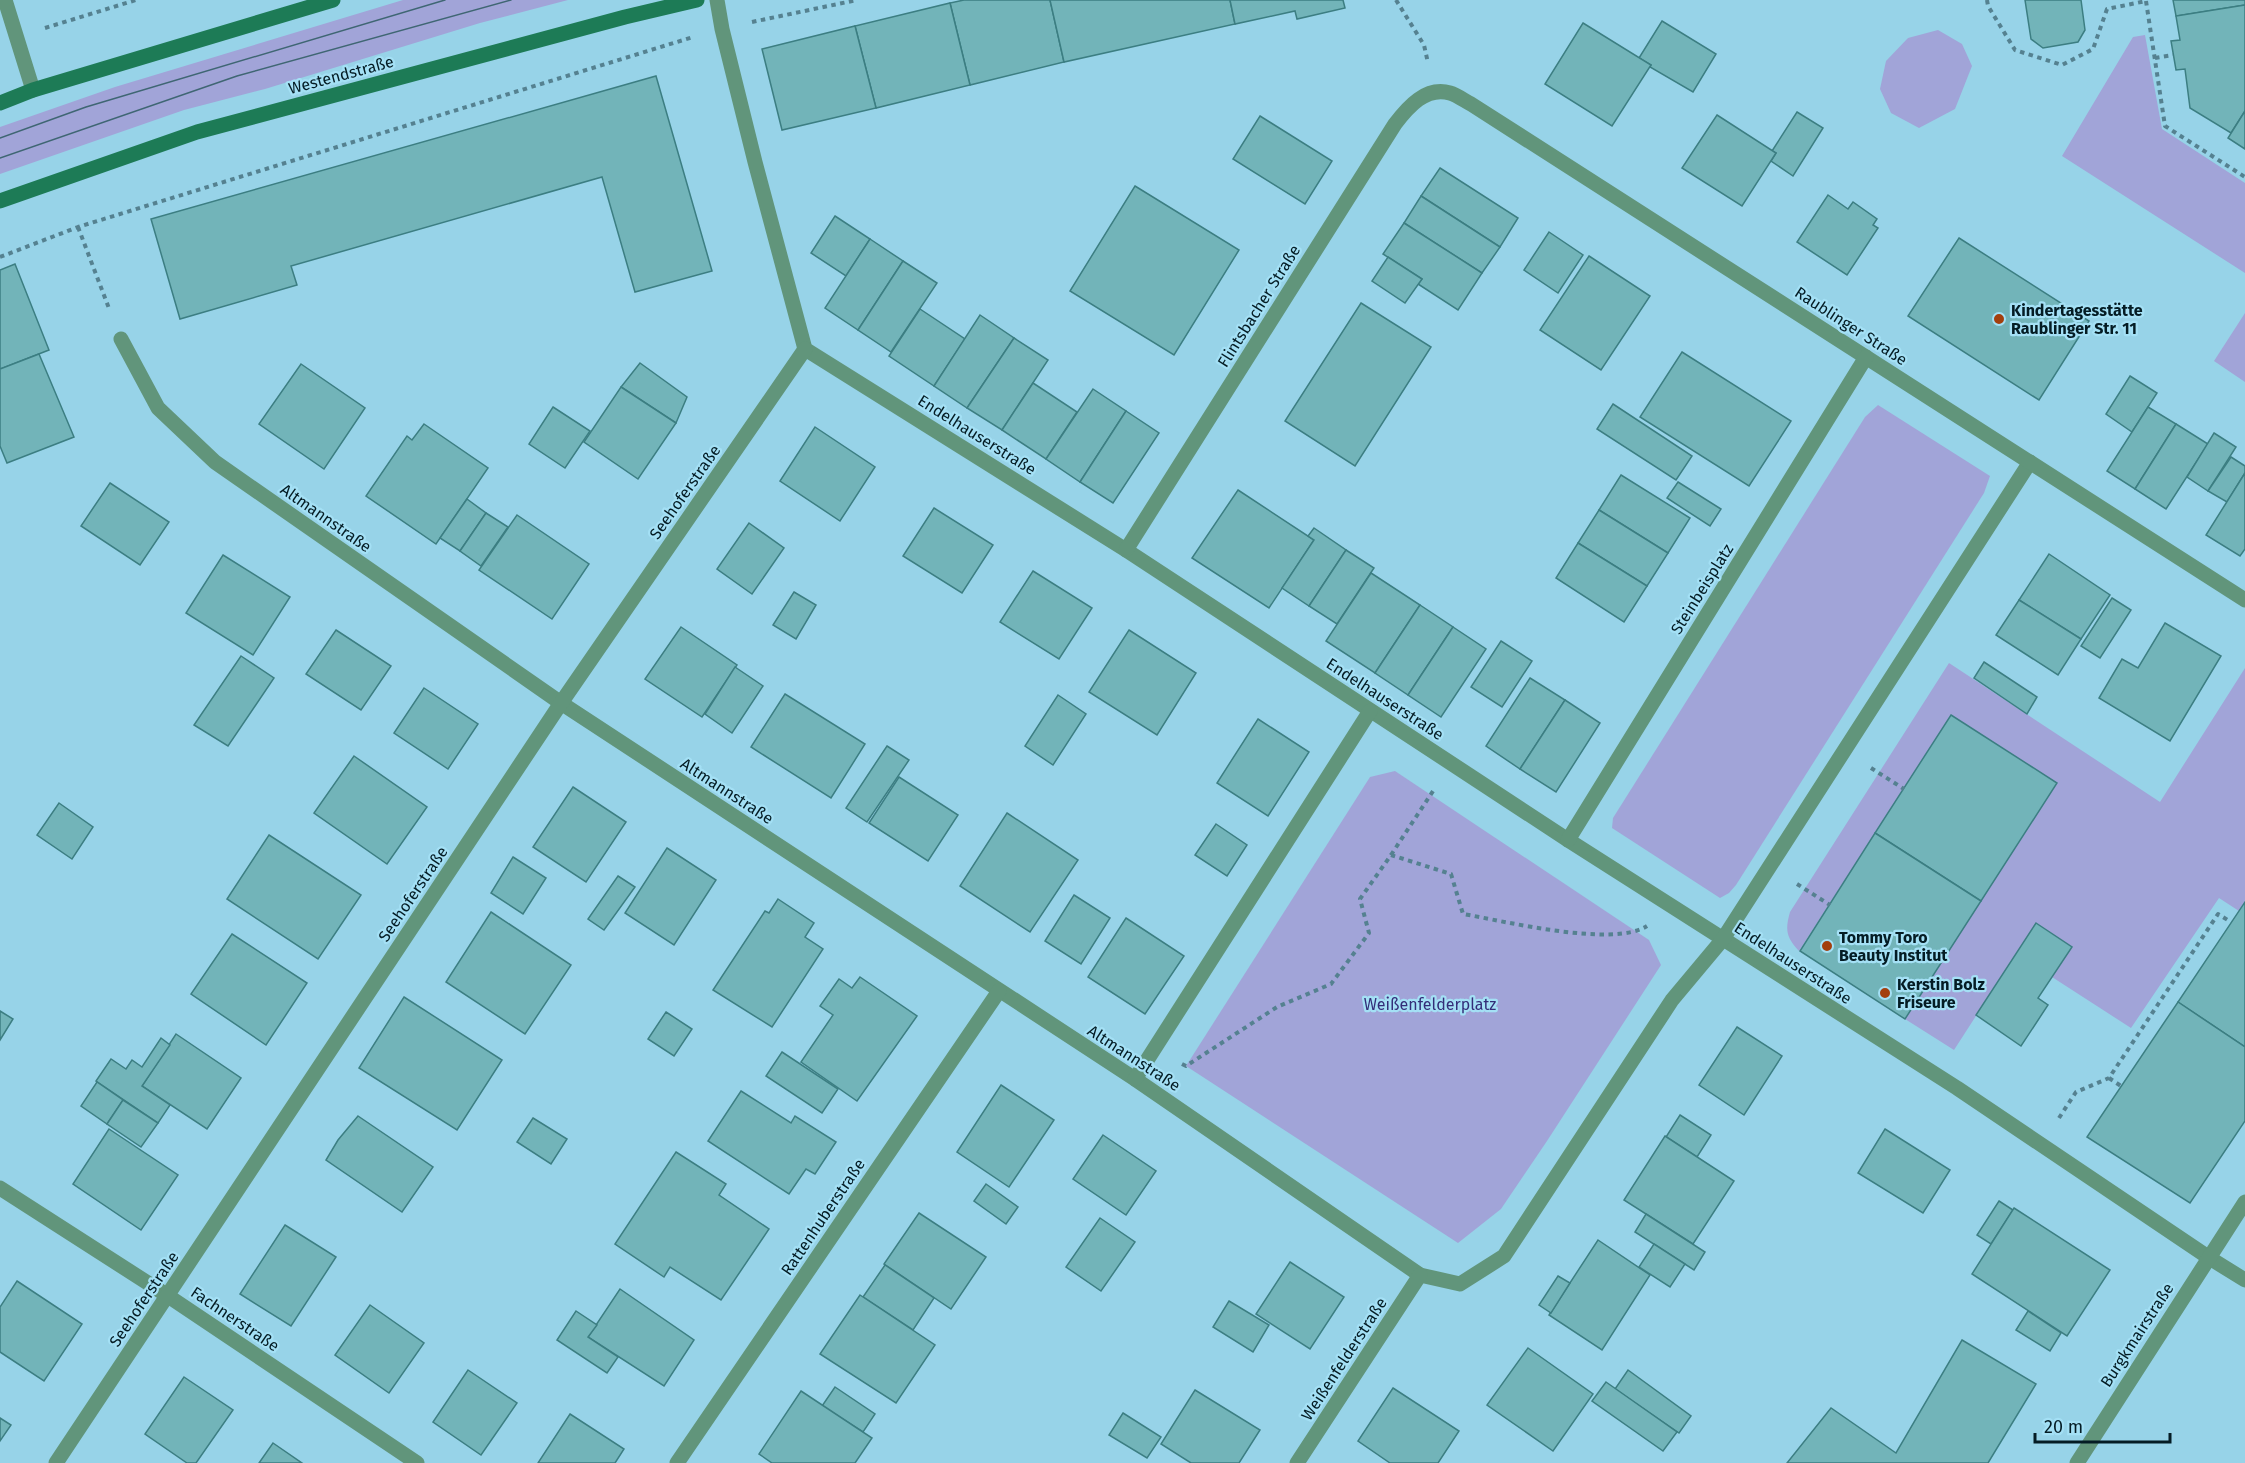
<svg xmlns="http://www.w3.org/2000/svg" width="2245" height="1463" font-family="'Fira Sans',sans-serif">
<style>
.green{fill:#a1a4d8}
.building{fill:#72b4b9;stroke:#3c7e82;stroke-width:1.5}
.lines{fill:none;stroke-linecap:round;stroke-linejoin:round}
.path{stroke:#558190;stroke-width:4;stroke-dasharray:4.5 4.5;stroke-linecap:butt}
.street{stroke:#61957b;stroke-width:15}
.secondary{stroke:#1d7b56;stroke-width:15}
.tram{stroke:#3f6673;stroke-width:1.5}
.poi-dot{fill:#a33f0d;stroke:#a4e0f5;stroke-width:2}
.labels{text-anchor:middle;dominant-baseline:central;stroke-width:4.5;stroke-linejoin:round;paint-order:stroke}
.street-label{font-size:16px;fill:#041c24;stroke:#a4e0f5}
.poi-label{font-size:16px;font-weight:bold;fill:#041c24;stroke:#a4e0f5;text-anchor:start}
.park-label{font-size:16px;fill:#342d78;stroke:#a4e0f5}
</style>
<rect width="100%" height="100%" fill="#97d3e8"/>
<g class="green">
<polygon points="403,0 568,0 480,23 265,89 184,110 0,174 0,127 115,87"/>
<polygon points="1938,30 1962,44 1972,66 1955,109 1919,128 1891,113 1880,89 1886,61 1908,38"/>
<polygon points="2145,35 2162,129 2245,183 2245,273 2062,156 2133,37"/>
<polygon points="2245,313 2245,382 2214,361"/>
<polygon points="1878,405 1990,476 1984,493 1736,885 1729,893 1720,898 1612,828 1613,818 1865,417"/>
<path d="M1949,663L2160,802L2245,668V902L2239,911L2219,898L2131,1028L2052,977L2072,947L2036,923L1954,1050L1905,1019L2057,783L1951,716L1799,951C1786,937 1785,930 1790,912Z"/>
<polygon points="1395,771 1649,940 1661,965 1547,1141 1501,1209 1458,1243 1186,1066 1370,777"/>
</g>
<g class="building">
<polygon points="964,0 1050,0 1064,62 970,85 950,3"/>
<polygon points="1050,0 1230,0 1235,24 1064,62"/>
<polygon points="1230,0 1343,0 1345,8 1297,19 1295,11 1235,24"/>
<polygon points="2025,0 2081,0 2085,30 2078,42 2043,48 2031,39"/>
<polygon points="2173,0 2245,0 2245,5 2176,16"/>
<polygon points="950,3 970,85 876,108 855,26"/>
<polygon points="2245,5 2245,111 2231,133 2190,108 2185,69 2176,70 2171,41 2180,40 2176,16"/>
<polygon points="1662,21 1716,54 1693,92 1650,67 1651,65 1639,58"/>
<polygon points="1583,23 1651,65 1612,126 1545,84"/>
<polygon points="855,26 876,108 782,130 762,49"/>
<polygon points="656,76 712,271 635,292 602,177 291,266 297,285 180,319 151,219"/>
<polygon points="2245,111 2245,149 2228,138"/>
<polygon points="1797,112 1823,128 1793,176 1771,161 1776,153 1772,151"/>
<polygon points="1717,115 1776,153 1742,206 1682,168"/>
<polygon points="1260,116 1332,161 1305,204 1233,159"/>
<polygon points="1440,168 1518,218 1500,247 1421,196"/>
<polygon points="1135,186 1239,250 1174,355 1070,291"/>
<polygon points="1828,195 1848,209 1853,202 1877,219 1873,225 1878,228 1847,275 1797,242"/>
<polygon points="1421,196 1500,247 1482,273 1404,223"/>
<polygon points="835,216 870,239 846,276 811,253"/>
<polygon points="1404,223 1482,273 1458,310 1418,284 1422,279 1383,254"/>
<polygon points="1549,232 1583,255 1558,293 1524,270"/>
<polygon points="1959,238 2089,321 2039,400 1908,316"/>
<polygon points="870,239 903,261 858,330 825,308"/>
<polygon points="1589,256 1650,296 1601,370 1540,330"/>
<polygon points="1388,257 1422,279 1405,303 1372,281"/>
<polygon points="903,261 937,283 891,352 858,330"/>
<polygon points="15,264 49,350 0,369 0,270"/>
<polygon points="1361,303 1431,347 1355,466 1285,421"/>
<polygon points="920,309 965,339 934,386 889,356"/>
<polygon points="980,315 1014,338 967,408 934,386"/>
<polygon points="1014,338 1048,360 1002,430 967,408"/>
<polygon points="1682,352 1791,421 1749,486 1640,417"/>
<polygon points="39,354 74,437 7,463 0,446 0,369"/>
<polygon points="640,363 687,397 676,423 621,387"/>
<polygon points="301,364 365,408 324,469 259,424"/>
<polygon points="2130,376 2157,393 2132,432 2106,414"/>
<polygon points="1033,383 1077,412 1046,459 1002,430"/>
<polygon points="621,387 676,423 638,479 584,442"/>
<polygon points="1093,389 1126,411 1080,482 1046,459"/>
<polygon points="1613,404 1692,456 1676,480 1597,429"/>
<polygon points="553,407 590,431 565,468 529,444"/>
<polygon points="2148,407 2176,424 2135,489 2107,471"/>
<polygon points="1126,411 1159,433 1113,503 1080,482"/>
<polygon points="424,424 488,468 436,544 366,496 407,436 412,440"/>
<polygon points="2176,424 2208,444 2166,509 2135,489"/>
<polygon points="815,427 875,467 840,521 780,481"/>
<polygon points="2214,433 2236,447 2208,491 2187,477"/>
<polygon points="2231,457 2245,466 2245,473 2227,502 2208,491"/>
<polygon points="2245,473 2245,549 2240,556 2206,535"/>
<polygon points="1621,475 1690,518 1668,553 1599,510"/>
<polygon points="1678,482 1721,509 1710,526 1667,498"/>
<polygon points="110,483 169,522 140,565 81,526"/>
<polygon points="1238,490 1314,540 1269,608 1192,558"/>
<polygon points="467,499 486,513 460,551 440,538"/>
<polygon points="934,508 993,545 962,593 903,556"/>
<polygon points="1599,510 1668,553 1647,586 1578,543"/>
<polygon points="486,513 508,527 481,566 460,551"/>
<polygon points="517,515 589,564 552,619 479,570"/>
<polygon points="749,523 784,548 752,594 717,569"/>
<polygon points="1314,528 1346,550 1309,606 1282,588 1314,540 1308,536"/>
<polygon points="1578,543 1647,586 1624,622 1556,578"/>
<polygon points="1346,550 1374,568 1337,624 1309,606"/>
<polygon points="2049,554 2110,595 2081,639 2019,600"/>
<polygon points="223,555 290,597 253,655 186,613"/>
<polygon points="1033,571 1092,608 1059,659 1000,622"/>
<polygon points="1371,573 1420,605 1375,673 1326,641"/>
<polygon points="794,592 816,605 796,639 773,625"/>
<polygon points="2112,598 2131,610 2100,658 2081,646"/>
<polygon points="2019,600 2081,639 2058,675 1996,635"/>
<polygon points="1420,605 1453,627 1408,695 1375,673"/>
<polygon points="2165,623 2221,656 2170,741 2099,698 2122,659 2138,668"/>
<polygon points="681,627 737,665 702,717 645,679"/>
<polygon points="1453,627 1486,649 1441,717 1408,695"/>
<polygon points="336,630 391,666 361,710 306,674"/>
<polygon points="1129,630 1196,673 1157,735 1089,692"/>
<polygon points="1501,641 1532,661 1502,707 1471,687"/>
<polygon points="241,656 274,678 228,746 194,725"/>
<polygon points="1984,662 2037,697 2027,714 1974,678"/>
<polygon points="735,667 763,686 732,733 705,714"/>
<polygon points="1530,678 1565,700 1520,769 1486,746"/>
<polygon points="424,688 478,724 448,769 394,733"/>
<polygon points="785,694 865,744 831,798 751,747"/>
<polygon points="1058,695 1086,714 1053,765 1025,746"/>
<polygon points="1565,700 1600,723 1556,792 1520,769"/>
<polygon points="1951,715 2057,783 1981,901 1875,833"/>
<polygon points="1258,719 1309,752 1268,816 1217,783"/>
<polygon points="887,746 909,760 867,822 846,808"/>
<polygon points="354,756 427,807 387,864 314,813"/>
<polygon points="899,777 958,815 928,861 869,823"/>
<polygon points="573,787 626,822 586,882 533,847"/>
<polygon points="59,803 93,827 72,859 37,835"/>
<polygon points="1007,813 1078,860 1030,932 960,886"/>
<polygon points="1216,824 1247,845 1227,876 1195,855"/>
<polygon points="1875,833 1981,901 1905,1019 1800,951"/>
<polygon points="269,835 361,895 318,959 227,899"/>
<polygon points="667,848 716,880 674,945 625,913"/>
<polygon points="513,857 546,878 523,914 491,893"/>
<polygon points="618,876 635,887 604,930 588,919"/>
<polygon points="1074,895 1110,918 1081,964 1045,941"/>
<polygon points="778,899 814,923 805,937 823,949 772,1027 713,990 765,911 769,913"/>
<polygon points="2245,902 2245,1047 2178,1002"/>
<polygon points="491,912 571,965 525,1034 446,982"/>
<polygon points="1126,918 1184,956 1145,1014 1088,977"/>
<polygon points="2036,923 2072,947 2038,998 2048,1005 2021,1046 1976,1015"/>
<polygon points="232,934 307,983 266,1045 191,994"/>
<polygon points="860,977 917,1016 857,1101 801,1062 833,1015 820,1006 839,979 852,988"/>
<polygon points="404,997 502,1060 457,1130 359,1068"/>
<polygon points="2178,1002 2245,1047 2245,1121 2190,1203 2087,1137"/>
<polygon points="0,1011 13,1019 0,1040"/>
<polygon points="666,1012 692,1029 674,1056 648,1039"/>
<polygon points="1737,1027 1782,1056 1744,1115 1699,1085"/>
<polygon points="176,1034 241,1078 207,1129 142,1086"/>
<polygon points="161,1038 170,1045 142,1086 170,1105 158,1123 96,1081 111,1059 126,1069 132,1060 142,1067"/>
<polygon points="782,1052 838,1089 822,1113 766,1076"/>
<polygon points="97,1082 123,1100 107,1124 81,1106"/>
<polygon points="1001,1085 1054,1120 1009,1187 957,1152"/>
<polygon points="741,1091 791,1123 795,1116 836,1142 815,1174 806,1169 789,1194 708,1141"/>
<polygon points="123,1100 158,1123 141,1147 107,1124"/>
<polygon points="1680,1115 1711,1135 1697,1157 1666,1137"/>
<polygon points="358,1116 433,1167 402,1212 326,1160 338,1140"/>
<polygon points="533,1118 567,1139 551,1164 517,1142"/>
<polygon points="109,1129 178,1175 141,1230 73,1184"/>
<polygon points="1885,1129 1950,1170 1923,1213 1858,1173"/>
<polygon points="1103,1135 1156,1171 1126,1215 1073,1179"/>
<polygon points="1665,1136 1734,1181 1693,1244 1624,1200"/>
<polygon points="676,1152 726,1184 719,1195 769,1229 721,1300 670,1267 664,1277 615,1244"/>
<polygon points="986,1184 1018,1207 1006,1224 974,1201"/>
<polygon points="1999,1201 2013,1210 1991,1244 1977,1235"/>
<polygon points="2014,1208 2110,1270 2067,1336 1972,1274"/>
<polygon points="919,1213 986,1257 951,1309 884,1264"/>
<polygon points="1646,1214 1705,1252 1694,1270 1635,1232"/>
<polygon points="1100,1218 1135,1242 1101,1291 1066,1267"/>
<polygon points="285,1225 336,1257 291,1326 240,1294"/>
<polygon points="1598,1240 1650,1275 1602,1350 1549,1315"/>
<polygon points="1654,1244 1685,1264 1670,1287 1639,1267"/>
<polygon points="1290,1262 1344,1297 1310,1349 1256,1314"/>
<polygon points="885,1265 934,1298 913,1330 863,1297"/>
<polygon points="1558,1276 1570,1283 1551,1313 1539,1305"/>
<polygon points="17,1281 82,1324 44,1381 0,1352 0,1307"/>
<polygon points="620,1289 694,1340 664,1386 588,1337"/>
<polygon points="860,1295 935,1345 896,1403 820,1354"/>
<polygon points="1229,1301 1269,1325 1253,1352 1213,1327"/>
<polygon points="370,1305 424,1343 389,1393 335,1355"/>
<polygon points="576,1311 597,1325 588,1337 618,1357 607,1373 557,1340"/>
<polygon points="2028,1311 2061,1333 2050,1351 2016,1330"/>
<polygon points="1962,1340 2036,1384 1988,1463 1787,1463 1831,1408 1896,1453"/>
<polygon points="1528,1348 1593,1394 1553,1451 1487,1405"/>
<polygon points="468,1370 517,1403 481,1455 433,1422"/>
<polygon points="1628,1370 1691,1416 1679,1433 1615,1389"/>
<polygon points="184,1377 233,1410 196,1463 187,1463 145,1434"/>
<polygon points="1606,1382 1677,1432 1663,1451 1592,1401"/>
<polygon points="835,1387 875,1414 863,1432 822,1406"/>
<polygon points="1393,1388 1459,1431 1438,1463 1390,1463 1358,1441"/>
<polygon points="1195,1390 1260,1430 1239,1463 1191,1463 1161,1444"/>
<polygon points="801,1391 872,1438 855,1463 772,1463 759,1454"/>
<polygon points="1123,1413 1161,1437 1147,1458 1109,1435"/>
<polygon points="570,1414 624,1449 615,1463 538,1463"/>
<polygon points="0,1418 11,1425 0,1441"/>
<polygon points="273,1443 302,1463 259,1463"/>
</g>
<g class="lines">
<g class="path">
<polyline points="1396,0 1424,45 1428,63"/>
<polyline points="1987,0 1988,6 2015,50 2062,65 2093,49 2107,9 2146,1"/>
<polyline points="2146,1 2165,126 2245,177"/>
<polyline points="752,22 857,0"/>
<polyline points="45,28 136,0"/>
<polyline points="2155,58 2173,55"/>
<polyline points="78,227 110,311"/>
<polyline points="0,257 78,227 693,37"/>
<polyline points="1871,768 1904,789"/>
<polyline points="1391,855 1435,788"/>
<polyline points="1797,884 1830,905"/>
<path d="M1182,1064L1186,1066L1277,1007L1331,984L1369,933L1360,899L1391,855L1451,874L1463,914C1504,921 1613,948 1647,926"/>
<polyline points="2109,1078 2121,1086"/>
<polyline points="2059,1118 2076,1092 2109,1078 2218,914 2231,922"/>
</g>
<g class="street">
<polyline points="5,0 33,90"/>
<polyline points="717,0 722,29 755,162 805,349 1126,550 1568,840 1957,1088 2208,1257 2245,1280"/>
<polyline points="121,339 158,408 215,462 561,703 1135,1079 1420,1275 1460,1284 1504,1256 1672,1000 1723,939 2030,462"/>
<path d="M1126,550L1395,124C1408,107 1426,86 1450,93C1457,95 1465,101 1471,104L2245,600"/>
<polyline points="1568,840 1866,357"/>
<polyline points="1135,1079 1370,711"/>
<polyline points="0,1188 168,1296 417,1463"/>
<polyline points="56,1463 561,703 805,349"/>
<polyline points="677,1463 999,991"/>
<polyline points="1297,1463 1420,1275"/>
<polyline points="2077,1463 2245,1202"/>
</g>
<g class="secondary">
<polyline points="0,103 33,90 333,0"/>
<polyline points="0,201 197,132 625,17 697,0"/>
</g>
<g class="tram">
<polyline points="0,138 86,107 445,0"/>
<polyline points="0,158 237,76 511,0"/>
</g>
</g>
<g class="poi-dot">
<circle cx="1999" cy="319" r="6"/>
<circle cx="1827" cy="946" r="6"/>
<circle cx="1885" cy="993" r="6"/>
</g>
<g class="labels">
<g class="street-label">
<text transform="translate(341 75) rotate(-15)">Westendstraße</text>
<text transform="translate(1259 306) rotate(-58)">Flintsbacher Straße</text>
<text transform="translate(1851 326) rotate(33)">Raublinger Straße</text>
<text transform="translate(977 435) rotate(32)">Endelhauserstraße</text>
<text transform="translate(685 492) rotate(-55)">Seehoferstraße</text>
<text transform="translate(326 518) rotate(35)">Altmannstraße</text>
<text transform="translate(1702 589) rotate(-58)">Steinbeisplatz</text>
<text transform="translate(1385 699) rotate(33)">Endelhauserstraße</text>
<text transform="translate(727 791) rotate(33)">Altmannstraße</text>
<text transform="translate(413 894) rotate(-56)">Seehoferstraße</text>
<text transform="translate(1793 963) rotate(33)">Endelhauserstraße</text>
<text transform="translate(1134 1058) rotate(33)">Altmannstraße</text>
<text transform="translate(823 1217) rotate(-56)">Rattenhuberstraße</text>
<text transform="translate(144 1299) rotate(-56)">Seehoferstraße</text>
<text transform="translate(235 1319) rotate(34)">Fachnerstraße</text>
<text transform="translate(2137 1335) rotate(-57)">Burgkmairstraße</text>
<text transform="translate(1344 1359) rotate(-57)">Weißenfelderstraße</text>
</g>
<g class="poi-label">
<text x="2011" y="310">Kindertagesstätte<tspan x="2011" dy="18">Raublinger Str. 11</tspan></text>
<text x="1839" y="937">Tommy Toro<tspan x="1839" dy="18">Beauty Institut</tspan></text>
<text x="1897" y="984">Kerstin Bolz<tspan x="1897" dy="18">Friseure</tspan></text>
</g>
<g class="park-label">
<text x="1430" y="1004">Weißenfelderplatz</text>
</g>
</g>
<path d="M2035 1433v9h135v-9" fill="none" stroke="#041c24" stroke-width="3"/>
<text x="2044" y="1433" font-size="18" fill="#041c24" stroke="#a4e0f5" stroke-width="4.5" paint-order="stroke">20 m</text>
</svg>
